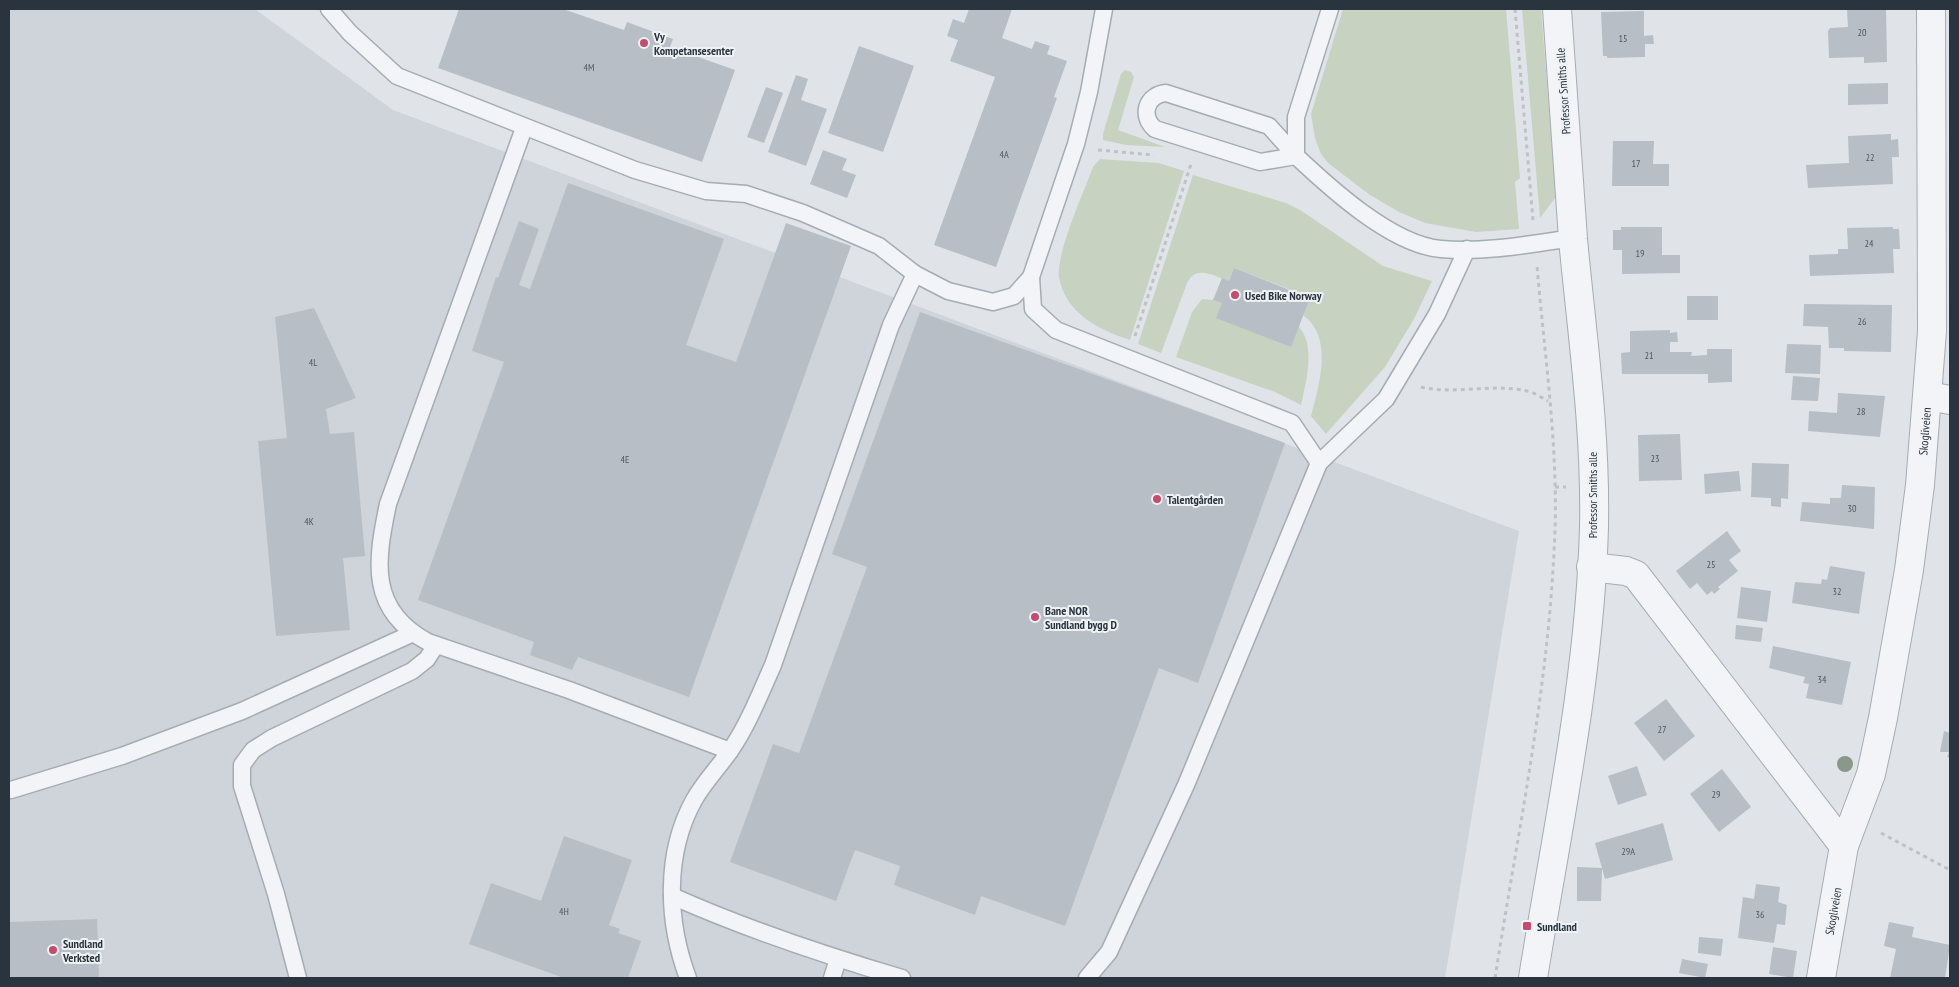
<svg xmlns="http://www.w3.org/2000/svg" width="1959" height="987" font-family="'PT Sans Narrow',sans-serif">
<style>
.built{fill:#ced4da}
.green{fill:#c8d2c1}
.building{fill:#b7bec5}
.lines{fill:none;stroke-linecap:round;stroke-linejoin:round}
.service-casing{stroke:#a5acb2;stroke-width:19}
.minor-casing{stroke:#a5acb2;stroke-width:30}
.path{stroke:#bec2c7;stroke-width:3;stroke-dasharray:4 4;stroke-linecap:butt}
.service{stroke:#f2f4f7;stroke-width:16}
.minor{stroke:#f2f4f7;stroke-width:28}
.tree{fill:#899887}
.poi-dot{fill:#c74b6e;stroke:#eff3f6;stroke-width:2}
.labels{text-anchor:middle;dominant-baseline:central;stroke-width:4;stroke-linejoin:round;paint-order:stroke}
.number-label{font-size:10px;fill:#4c5660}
.poi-label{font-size:12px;font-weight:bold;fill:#29343f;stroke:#eff3f6;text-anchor:start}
.street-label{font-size:12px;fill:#29343f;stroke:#eff3f6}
</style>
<rect width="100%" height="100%" fill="#e0e4e8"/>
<polygon class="built" points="9,9 255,9 393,110 1519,531 1445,978 9,978"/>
<g class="green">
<polygon points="1343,9 1506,9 1520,178 1515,182 1519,229 1476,232 1425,223 1399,212 1370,195 1328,163 1321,154 1315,138 1311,114"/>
<polygon points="1522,9 1541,9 1556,192 1555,198 1540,218"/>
<polygon points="1125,70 1131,72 1134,77 1118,130 1165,147 1126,145 1103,140 1103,134 1121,74"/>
<path d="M1100,159L1159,163L1184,171L1130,340C1099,330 1065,313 1059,277C1056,254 1084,191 1093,167Z"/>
<path d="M1193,175L1286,203L1300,210L1383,266L1432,281L1414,319L1385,367L1326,434L1311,416C1319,385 1334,338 1303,315L1310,297L1234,268L1229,281C1214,276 1196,264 1187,283L1161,353L1138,344Z"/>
<path d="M1202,299L1213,300L1299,327C1316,346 1306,382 1301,405L1275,392L1176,357L1192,312Z"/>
</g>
<g class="building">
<polygon points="459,9 563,9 624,30 627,22 673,39 670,47 735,70 702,162 438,68"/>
<polygon points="969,9 1012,9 1002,38 1032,49 1035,41 1050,46 1047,54 1067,61 1054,97 1057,98 996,267 934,245 995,77 950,61 958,40 947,36 953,19 964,23"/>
<polygon points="1886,9 1887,62 1864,63 1864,57 1829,58 1828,31 1830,28 1848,27 1847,10"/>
<polygon points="1644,11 1644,36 1653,35 1654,44 1645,44 1645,57 1607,58 1607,56 1603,56 1601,12"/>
<polygon points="859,46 914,66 883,152 828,133"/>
<polygon points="796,75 808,79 801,100 827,109 806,166 768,152"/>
<polygon points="1888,83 1888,104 1848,105 1848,84"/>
<polygon points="766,87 783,93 764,143 747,137"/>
<polygon points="1891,134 1891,140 1898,139 1899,157 1892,157 1893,184 1808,188 1806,165 1849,163 1848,136"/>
<polygon points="1613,141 1654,141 1653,164 1669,164 1669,186 1612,186"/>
<polygon points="823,150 847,159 842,170 856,175 847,198 810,184"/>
<polygon points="568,183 724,239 686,345 736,362 786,223 851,246 689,697 578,657 572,670 530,655 534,642 418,600 504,362 472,351 496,277 498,278 519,221 539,229 519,285 530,289"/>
<polygon points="1621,227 1662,227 1662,255 1680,255 1680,273 1622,274 1622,250 1613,250 1613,230 1621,230"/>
<polygon points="1893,227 1893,229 1899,229 1900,249 1893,249 1894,273 1810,276 1809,255 1838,254 1838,249 1848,249 1847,228"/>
<polygon points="1234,268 1310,298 1291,347 1216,318 1222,303 1213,300 1222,278 1229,281"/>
<rect x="1687" y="296" width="31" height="24"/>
<polygon points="1804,304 1892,305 1891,352 1844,351 1844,348 1829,348 1828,327 1803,326"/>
<polygon points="314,308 356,398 326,409 330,434 354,432 365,556 343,558 350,630 276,636 258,441 287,438 275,317"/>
<polygon points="920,312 1285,443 1198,683 1159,668 1065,926 981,896 975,915 894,885 900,866 855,850 836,901 730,862 773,744 799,753 867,567 832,554"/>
<polygon points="1670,330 1670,333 1677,332 1678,342 1670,342 1670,352 1692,352 1691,356 1707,355 1707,349 1732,349 1732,382 1708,383 1708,374 1622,374 1621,353 1630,352 1630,331"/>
<polygon points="1787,344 1821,345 1820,374 1785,373"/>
<polygon points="1793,376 1820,378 1818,401 1791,400"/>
<polygon points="1838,393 1885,396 1880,437 1808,431 1809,411 1837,413"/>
<polygon points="1680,434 1682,480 1639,481 1638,435"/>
<polygon points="1752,463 1789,464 1788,499 1781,498 1781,507 1771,506 1771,498 1751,497"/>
<polygon points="1739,471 1741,491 1705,494 1704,474"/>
<polygon points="1842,485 1875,487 1874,529 1800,521 1802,502 1830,504 1830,498 1841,498"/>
<polygon points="1727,531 1741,551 1729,560 1738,571 1718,587 1720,589 1714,594 1712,591 1707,595 1697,583 1690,589 1676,571"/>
<polygon points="1830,566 1865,572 1859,614 1792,603 1795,582 1821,584 1822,579 1827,580"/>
<polygon points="1741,587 1771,591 1767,622 1737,618"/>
<polygon points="1736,625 1763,628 1761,642 1735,639"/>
<polygon points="1773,646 1851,662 1842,705 1806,698 1809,684 1803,683 1805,677 1769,668"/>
<polygon points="1666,699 1695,736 1664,761 1634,723"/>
<polygon points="1944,731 1950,733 1950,758 1947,757 1949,752 1940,752"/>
<polygon points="1637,766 1647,795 1618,805 1608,776"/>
<polygon points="1722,769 1751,807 1719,832 1690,794"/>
<polygon points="1663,823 1673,860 1605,879 1595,843"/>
<polygon points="564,836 632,860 609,925 620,929 618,933 641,941 628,978 564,978 469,944 491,883 541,901"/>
<polygon points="1577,867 1602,868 1601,901 1577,901"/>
<polygon points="1756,884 1780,887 1778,902 1787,905 1785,925 1777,924 1774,943 1738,938 1743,897 1754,899"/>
<polygon points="97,919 99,978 9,978 9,922"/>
<polygon points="1889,922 1914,927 1912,937 1950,945 1945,978 1890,978 1896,949 1884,946"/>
<polygon points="1699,937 1723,939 1721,956 1698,953"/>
<polygon points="1773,947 1797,951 1793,978 1769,974"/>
<polygon points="1682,959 1708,964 1705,978 1679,973"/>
</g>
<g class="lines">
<g class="service-casing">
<g id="service">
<polyline points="329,9 350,33 397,76 635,170 706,191 746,194 803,213 879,246 915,274"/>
<path d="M1330,9L1296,117V156C1330,188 1392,245 1441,249C1484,253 1531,244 1573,238"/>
<path d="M1166,93L1269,126L1296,156L1260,162L1155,129C1140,116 1146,95 1166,93Z"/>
<path d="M524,128L388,504C376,561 368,610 428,642L569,690L730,751"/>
<polyline points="1031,277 1033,309 1056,330 1292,423 1319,463 1186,785 1109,952 1087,978"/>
<polyline points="1319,463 1386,399 1437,314 1467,249"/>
<polyline points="11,790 122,756 242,711 411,634"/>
<path d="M672,896C746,929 824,955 902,978"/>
<polyline points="298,978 276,894 242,786 242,765 253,750 272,738 412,671 427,659 436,645"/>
<path d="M688,978C667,922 664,854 694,800C704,782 718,768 730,751C748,725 760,694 773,665L891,325L915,274L948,291L993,302L1014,296L1031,277L1076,144L1089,92L1104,9"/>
<polyline points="832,978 838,959"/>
</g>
</g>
<g class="minor-casing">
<g id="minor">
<polyline points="1928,396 1950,400"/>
<polyline points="1591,567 1626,571 1636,575 1844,846"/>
<path d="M1533,978C1557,829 1590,678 1594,527C1596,430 1582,335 1573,239C1567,162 1562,85 1557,9"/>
<path id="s1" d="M1821,978L1844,846L1871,774L1883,718L1909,570L1920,485L1932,331L1931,9"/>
</g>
</g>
<g class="path">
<polyline points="1515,9 1533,220"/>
<polyline points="1098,150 1154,155"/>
<polyline points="1135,336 1191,164"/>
<path d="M1421,387C1456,395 1493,383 1527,391C1534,392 1542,398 1548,401"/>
<polyline points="1555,487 1566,487"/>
<polyline points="1881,833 1950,870"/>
<path d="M1495,978C1517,837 1547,695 1554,552C1560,458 1545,361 1537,266"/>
</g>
<use href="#service" class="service"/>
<use href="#minor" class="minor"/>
</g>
<circle class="tree" cx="1845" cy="764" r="8"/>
<g class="poi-dot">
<circle cx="644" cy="43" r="5"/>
<circle cx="1235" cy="295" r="5"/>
<circle cx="1157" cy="499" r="5"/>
<circle cx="1035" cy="617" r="5"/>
<rect x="1522" y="921" width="10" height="10" rx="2.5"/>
<circle cx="53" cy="950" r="5"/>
</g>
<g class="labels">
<g class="number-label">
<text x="1862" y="32">20</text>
<text x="1623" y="38">15</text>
<text x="589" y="67">4M</text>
<text x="1004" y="154">4A</text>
<text x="1870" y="157">22</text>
<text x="1636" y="163">17</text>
<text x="1869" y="243">24</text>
<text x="1640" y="253">19</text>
<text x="1862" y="321">26</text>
<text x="1649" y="355">21</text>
<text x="313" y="362">4L</text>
<text x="1861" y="411">28</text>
<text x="1655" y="458">23</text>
<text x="625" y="459">4E</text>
<text x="1852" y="508">30</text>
<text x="309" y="521">4K</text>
<text x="1711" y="564">25</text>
<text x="1837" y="591">32</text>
<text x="1822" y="679">34</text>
<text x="1662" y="729">27</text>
<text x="1716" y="794">29</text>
<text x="1628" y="851">29A</text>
<text x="564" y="911">4H</text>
<text x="1760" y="914">36</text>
</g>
<g class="poi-label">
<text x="654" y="36">Vy<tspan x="654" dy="14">Kompetansesenter</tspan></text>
<text x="1245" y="295">Used Bike Norway</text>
<text x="1167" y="499">Talentgården</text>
<text x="1045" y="610">Bane NOR<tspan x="1045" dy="14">Sundland bygg D</tspan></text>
<text x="1537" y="926">Sundland</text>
<text x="63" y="943">Sundland<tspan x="63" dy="14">Verksted</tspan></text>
</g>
<g class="street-label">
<text transform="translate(1563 91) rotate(-94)">Professor Smiths alle</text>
<text stroke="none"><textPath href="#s1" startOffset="558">Skogliveien</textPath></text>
<text transform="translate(1592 495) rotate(-90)">Professor Smiths alle</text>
<text stroke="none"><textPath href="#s1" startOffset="68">Skogliveien</textPath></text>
</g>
</g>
<rect width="1959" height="987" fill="none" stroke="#29343f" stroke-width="20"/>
</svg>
